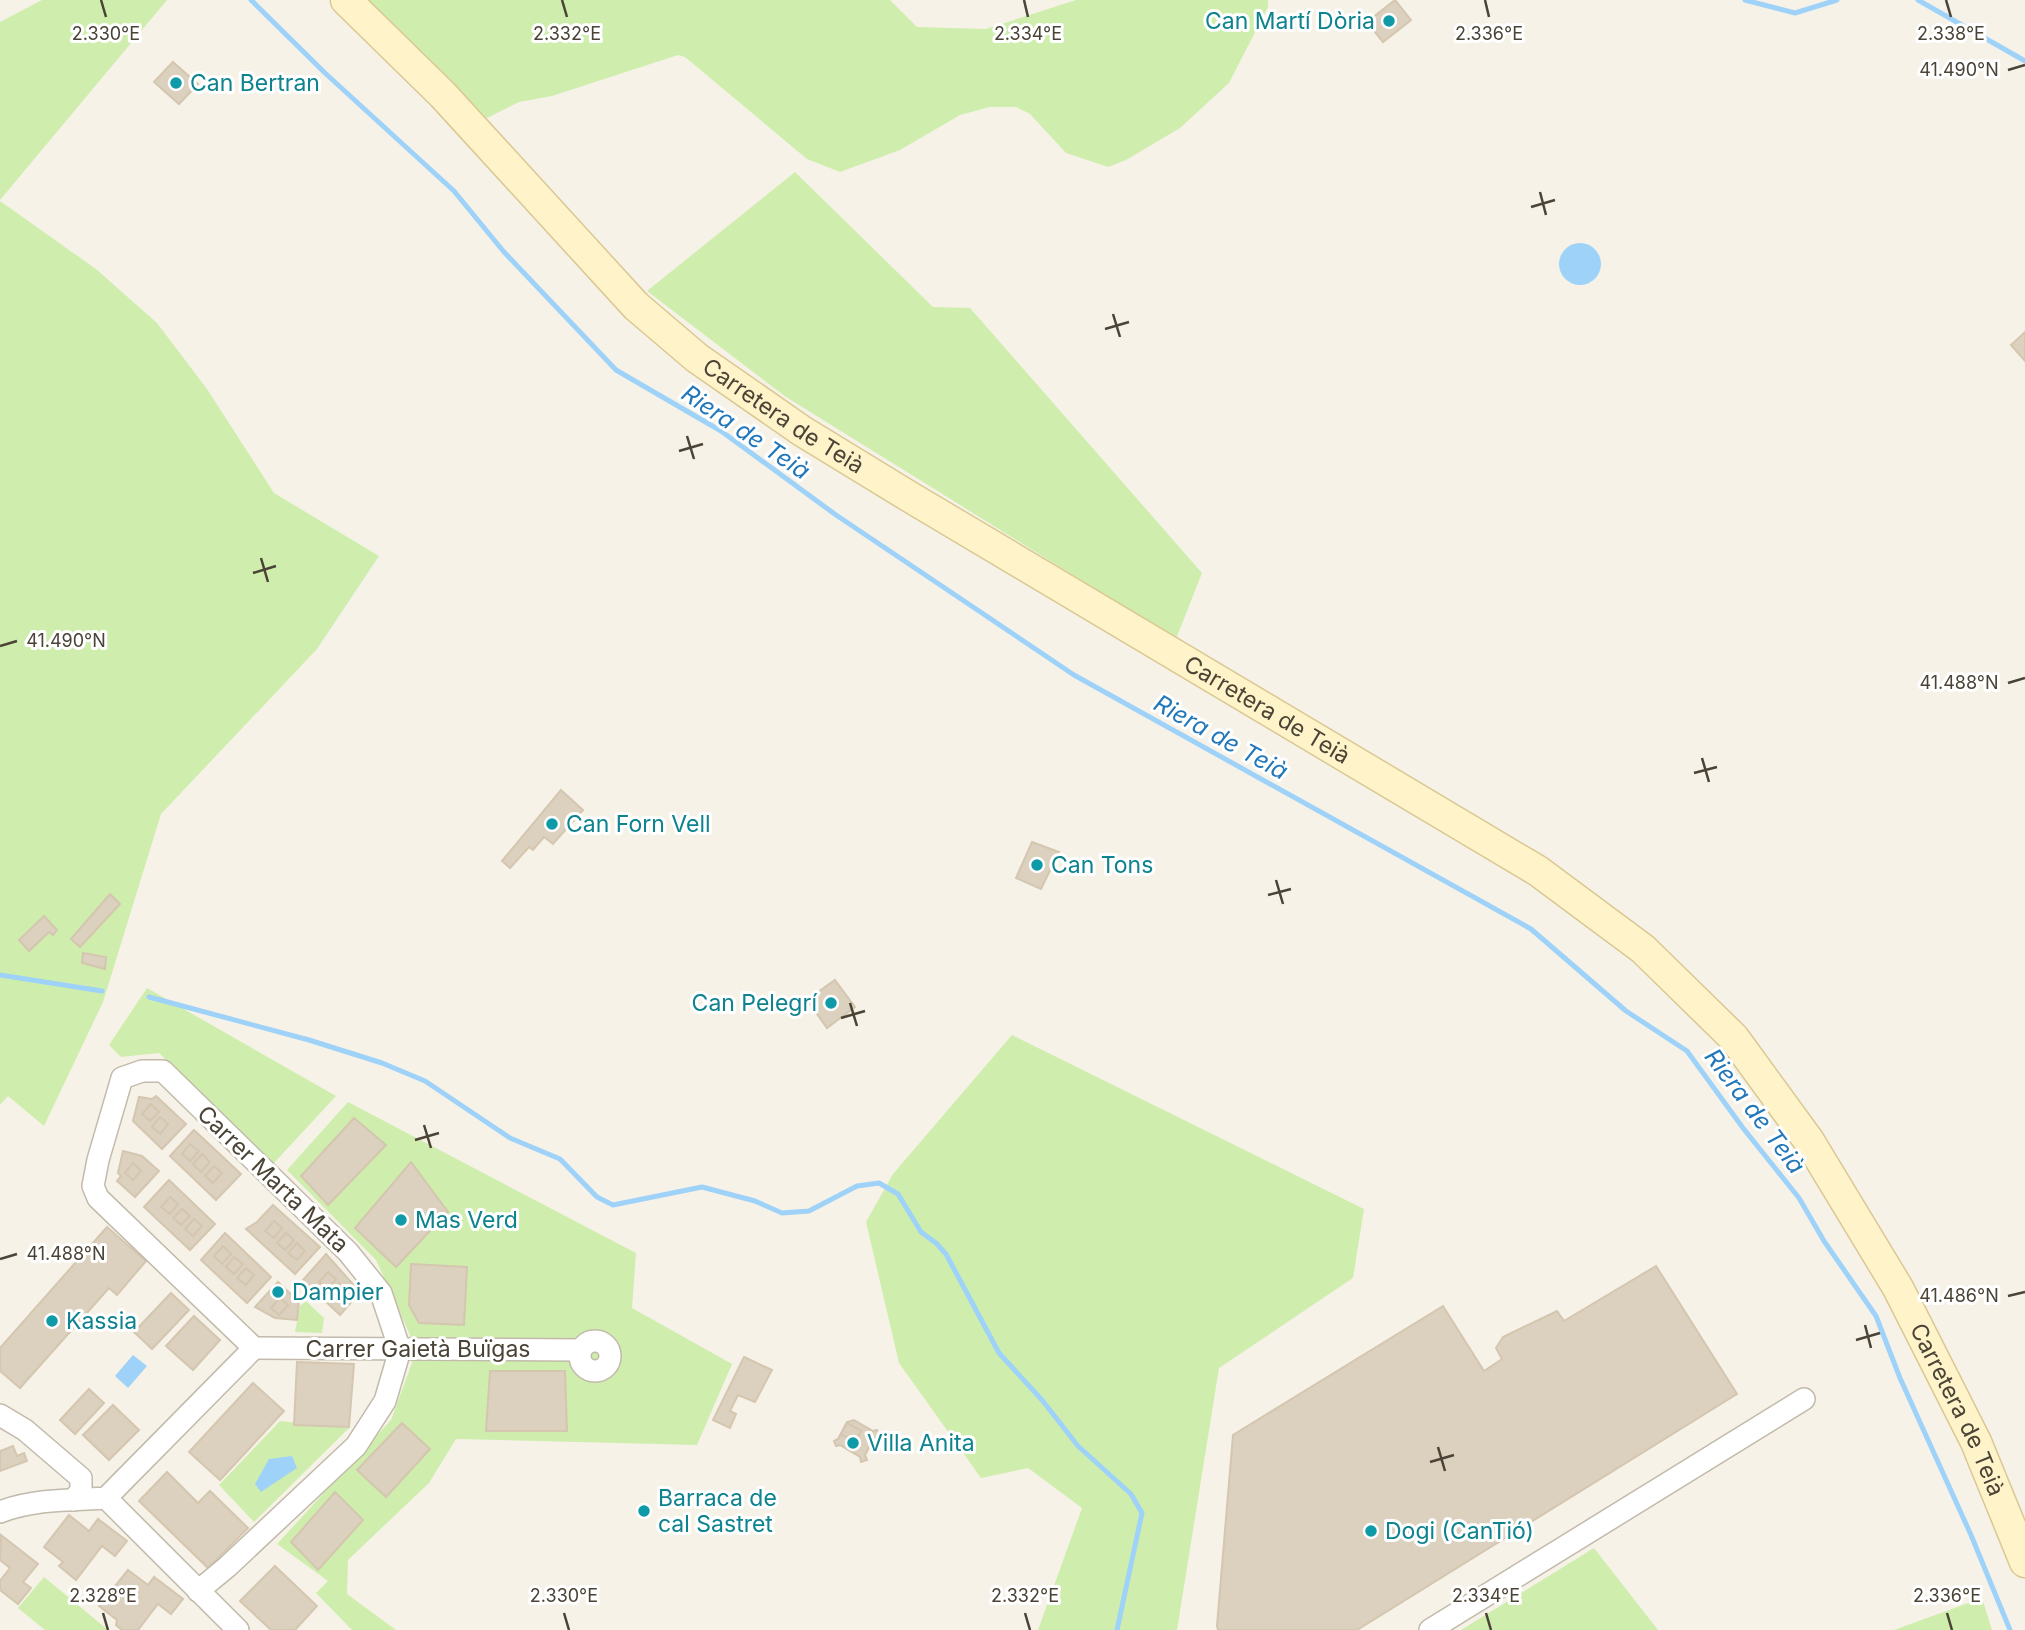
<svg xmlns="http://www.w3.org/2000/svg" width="2025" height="1630" font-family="Inter,sans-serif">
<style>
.green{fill:#cfeead}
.water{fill:#9fd2f8}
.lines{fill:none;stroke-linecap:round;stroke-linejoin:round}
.stream{stroke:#9fd2f8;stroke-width:5}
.building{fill:#dcd1bf;stroke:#d4c6af;stroke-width:2}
.street-casing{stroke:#c2baaa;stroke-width:24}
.secondary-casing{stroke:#dac893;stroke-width:33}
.street{stroke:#fff;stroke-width:21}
.secondary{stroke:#fff3c9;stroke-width:30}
.ticks{fill:none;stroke:#4a4336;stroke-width:2.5}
.culture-dot{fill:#0f9aa8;stroke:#fff;stroke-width:2.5}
.labels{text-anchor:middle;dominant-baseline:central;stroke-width:6;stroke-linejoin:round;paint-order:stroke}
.culture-label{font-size:23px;fill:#0d838f;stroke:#fff;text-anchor:start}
.street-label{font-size:23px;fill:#4a4336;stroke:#fff}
.water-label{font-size:24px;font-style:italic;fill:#2177ba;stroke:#fff}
.ticks-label{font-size:18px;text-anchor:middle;fill:#4a4336;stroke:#fff;stroke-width:6;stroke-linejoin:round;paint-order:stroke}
</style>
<rect width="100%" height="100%" fill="#f6f2e8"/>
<g class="green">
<polygon points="42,0 167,0 0,200 0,22"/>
<polygon points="357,0 890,0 917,27 986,29 1076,0 1268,0 1268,7 1229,83 1180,128 1126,160 1108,167 1066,153 1030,114 1016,107 990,107 960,115 900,150 840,172 807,159 685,57 678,55 552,96 519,102 487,118"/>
<polygon points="795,172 933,307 970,308 1202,573 1176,639 786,397 647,291"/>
<polygon points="0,201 96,269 157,323 207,389 274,493 379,556 317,649 161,814 103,1002 44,1126 8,1096 0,1105"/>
<polygon points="147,988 336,1096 274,1163 159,1053 121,1057 109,1045"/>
<polygon points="1012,1035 1364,1209 1353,1278 1219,1368 1177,1630 1038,1630 1082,1508 1028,1468 981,1478 899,1363 866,1222 893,1174"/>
<polygon points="348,1102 636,1253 632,1308 732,1364 697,1445 456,1439 429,1483 348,1560 347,1594 396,1630 352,1630 316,1593 328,1581 277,1544 391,1420 412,1363 410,1335 376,1260 287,1170"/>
<polygon points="306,1301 324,1318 322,1333 295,1332 300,1306"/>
<polygon points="280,1421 349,1428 254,1522 219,1485"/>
<polygon points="1594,1548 1658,1630 1461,1630"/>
<polygon points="44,1577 108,1630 45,1630 18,1608"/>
<polygon points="1982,1598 1992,1630 1894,1630"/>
</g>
<g class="water">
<circle cx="1580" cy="264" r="21"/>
<polygon points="133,1355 147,1366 128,1388 115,1376"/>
<polygon points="292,1456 297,1468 261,1492 255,1484 269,1459"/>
</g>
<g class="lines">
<g class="stream">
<polyline points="251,0 325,73 454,191 504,252 616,370 721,431 836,515 1074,675 1531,929 1626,1011 1687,1051 1743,1128 1799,1198 1824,1241 1876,1316 1900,1378 1971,1535 2010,1630"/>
<polyline points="1745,0 1795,13 1837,0"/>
<polyline points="1918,0 2025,61"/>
<polyline points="0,975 102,991"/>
<polyline points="149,997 309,1040 382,1063 425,1081 510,1138 560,1159 597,1197 613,1205 702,1187 755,1201 782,1213 809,1211 857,1186 879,1183 898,1194 921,1232 936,1243 946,1254 999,1353 1042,1400 1078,1446 1131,1494 1142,1513 1117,1630"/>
</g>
</g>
<g class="building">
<polygon points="1395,0 1411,20 1383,42 1367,22"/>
<polygon points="173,62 198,84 179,104 154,82"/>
<polygon points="2025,332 2025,361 2011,345"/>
<polygon points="561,790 583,810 553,844 544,837 533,850 529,847 510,868 502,861"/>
<polygon points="1032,842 1059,852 1041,889 1016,878"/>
<polygon points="110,894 120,904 80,947 71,939"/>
<polygon points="44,916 57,930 53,935 49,932 29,951 19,940"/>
<polygon points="83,953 106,957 105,969 82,963"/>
<polygon points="835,980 855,1007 827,1028 807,1000"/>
<polygon points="156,1096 186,1124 162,1149 133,1121 139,1097 152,1099"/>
<polygon points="151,1104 159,1112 150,1121 142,1114"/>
<polygon points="160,1117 168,1124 160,1134 152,1127"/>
<polygon points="354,1118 386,1145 328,1205 301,1176"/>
<polygon points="194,1130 241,1174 216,1200 170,1156"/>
<polygon points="190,1144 199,1151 190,1161 182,1154"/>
<polygon points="123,1151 142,1156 159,1171 135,1197 117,1181 121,1176 118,1173"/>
<polygon points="202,1154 210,1162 201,1172 193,1164"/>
<polygon points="411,1162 448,1212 396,1267 355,1228"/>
<polygon points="133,1163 141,1171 133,1180 125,1173"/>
<polygon points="214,1166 222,1173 213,1183 205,1176"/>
<polygon points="169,1180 215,1224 190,1250 144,1207"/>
<polygon points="170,1197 178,1204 170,1214 161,1207"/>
<polygon points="273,1205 320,1247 295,1274 246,1229 257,1222"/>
<polygon points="182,1209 190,1216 181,1225 173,1218"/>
<polygon points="194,1219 202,1226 193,1236 185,1229"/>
<polygon points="274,1221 282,1228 274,1238 265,1231"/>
<polygon points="107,1227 146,1261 117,1295 109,1288 20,1388 0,1371 0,1348"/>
<polygon points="225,1233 271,1277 247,1303 201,1260"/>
<polygon points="286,1233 294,1240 285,1250 277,1243"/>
<polygon points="297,1243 305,1251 297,1260 288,1253"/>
<polygon points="223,1246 231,1254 222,1264 214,1256"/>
<polygon points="326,1254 360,1292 340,1315 303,1280"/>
<polygon points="234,1257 243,1264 234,1274 226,1267"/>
<polygon points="411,1264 467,1267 464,1325 419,1323 409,1305"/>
<polygon points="1656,1266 1737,1394 1357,1630 1218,1630 1217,1626 1233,1435 1443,1306 1484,1371 1502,1359 1496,1348 1503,1337 1557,1311 1564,1321"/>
<polygon points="246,1268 254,1275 246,1285 237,1278"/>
<polygon points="328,1272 336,1279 328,1289 319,1282"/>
<polygon points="278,1282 299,1302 297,1320 275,1318 255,1307"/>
<polygon points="339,1283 347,1290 338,1300 330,1292"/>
<polygon points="171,1293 189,1310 152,1349 134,1332"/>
<polygon points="280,1298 288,1305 279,1315 271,1308"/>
<polygon points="194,1316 220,1340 193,1370 166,1346"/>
<polygon points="744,1357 772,1370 755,1402 738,1395 730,1411 736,1414 730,1428 713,1420"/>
<polygon points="297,1362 354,1364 349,1427 294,1425"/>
<polygon points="490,1371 565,1371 567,1431 486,1431"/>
<polygon points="253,1383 284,1411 220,1480 189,1452"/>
<polygon points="89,1389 104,1403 75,1434 60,1420"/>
<polygon points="113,1405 139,1430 109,1460 83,1435"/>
<polygon points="854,1420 873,1431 877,1430 879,1437 874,1438 865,1455 867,1460 861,1462 860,1457 840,1445 836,1446 834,1441 838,1439 847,1422"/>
<polygon points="402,1423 430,1449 386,1497 357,1470"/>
<polygon points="847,1423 861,1431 855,1442 841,1434"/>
<polygon points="13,1446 17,1456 24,1453 27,1461 0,1471 0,1451"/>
<polygon points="167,1472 198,1503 210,1491 248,1528 208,1568 139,1501"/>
<polygon points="335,1492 363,1520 318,1570 291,1542"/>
<polygon points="69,1515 89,1531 98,1519 127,1541 115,1556 102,1546 76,1580 59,1566 63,1562 44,1547"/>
<polygon points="1,1535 38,1564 23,1582 31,1588 18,1604 0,1590 0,1581 10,1568 0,1560"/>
<polygon points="275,1566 317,1606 295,1630 271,1630 240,1601"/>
<polygon points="128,1570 148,1585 154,1577 183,1599 171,1614 158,1604 138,1630 122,1630 116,1625 117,1620 99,1606"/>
</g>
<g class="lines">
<g class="street-casing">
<g id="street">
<circle cx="595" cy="1356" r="15"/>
<polyline points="254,1348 581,1350"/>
<polyline points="0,1415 25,1430 81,1478 81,1491 73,1500"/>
<polyline points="106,1498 238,1630"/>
<path d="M0,1512C33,1499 71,1500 106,1498L254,1348"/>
<polyline points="198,1591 227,1567 356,1446 385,1401 400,1350 381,1293 348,1252 163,1071 142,1071 122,1078 98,1160 93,1186 98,1198 254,1348"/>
<polyline points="1430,1630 1804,1399"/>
</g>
</g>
<g class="secondary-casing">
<g id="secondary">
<path id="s1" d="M346,0L443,95L636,306L697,358L802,431L910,497L1538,871L1643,949L1734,1038L1809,1141L1898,1288L1976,1442L2025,1562"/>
</g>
</g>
<use href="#street" class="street"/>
<use href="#secondary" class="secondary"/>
</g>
<path class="ticks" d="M101,0L106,17M562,0L567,17M1024,0L1028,17M1485,0L1489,17M1946,0L1951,17M2008,70L2025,65M1540,192L1546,215M1531,207L1555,200M1113,314L1120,337M1105,329L1129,322M687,436L694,459M679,451L703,444M261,558L268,582M253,573L276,566M0,646L17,641M2008,683L2025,678M1702,758L1709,782M1694,773L1717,767M1276,880L1283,904M1268,895L1291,889M850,1003L857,1026M841,1018L865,1011M424,1125L431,1148M415,1140L439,1133M0,1259L17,1254M2008,1296L2025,1292M1865,1325L1871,1348M1856,1340L1880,1333M1438,1447L1445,1471M1430,1462L1454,1455M103,1613L108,1630M564,1613L569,1630M1025,1613L1030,1630M1486,1613L1491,1630M1947,1613L1952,1630"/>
<g class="culture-dot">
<circle cx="1389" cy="21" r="7"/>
<circle cx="176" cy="83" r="7"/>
<circle cx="552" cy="824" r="7"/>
<circle cx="1037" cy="865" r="7"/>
<circle cx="831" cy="1003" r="7"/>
<circle cx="401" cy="1220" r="7"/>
<circle cx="278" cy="1292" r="7"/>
<circle cx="52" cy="1321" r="7"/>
<circle cx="853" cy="1443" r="7"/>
<circle cx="644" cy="1511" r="7"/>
<circle cx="1371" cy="1531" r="7"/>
</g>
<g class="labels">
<g class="culture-label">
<text x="1375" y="21" text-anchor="end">Can Martí Dòria</text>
<text x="190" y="83">Can Bertran</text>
<text x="566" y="824">Can Forn Vell</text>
<text x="1051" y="865">Can Tons</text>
<text x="817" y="1003" text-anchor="end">Can Pelegrí</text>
<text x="415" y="1220">Mas Verd</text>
<text x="292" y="1292">Dampier</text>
<text x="66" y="1321">Kassia</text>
<text x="867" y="1443">Villa Anita</text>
<text x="658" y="1498">Barraca de<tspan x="658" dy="26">cal Sastret</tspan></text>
<text x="1385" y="1531">Dogi (CanTió)</text>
</g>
<g class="street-label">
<text stroke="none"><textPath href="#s1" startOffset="606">Carretera de Teià</textPath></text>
<text stroke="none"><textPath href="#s1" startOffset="1172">Carretera de Teià</textPath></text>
<text transform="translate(273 1179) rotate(44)">Carrer Marta Mata</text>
<text x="418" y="1349">Carrer Gaietà Buïgas</text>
<text stroke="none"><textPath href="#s1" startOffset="2180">Carretera de Teià</textPath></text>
</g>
<g class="water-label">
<text transform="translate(746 432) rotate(34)">Riera de Teià</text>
<text transform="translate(1221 737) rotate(29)">Riera de Teià</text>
<text transform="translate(1755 1111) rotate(53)">Riera de Teià</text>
</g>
</g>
<g class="ticks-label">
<text x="106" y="40">2.330°E</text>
<text x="567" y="40">2.332°E</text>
<text x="1028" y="40">2.334°E</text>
<text x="1489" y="40">2.336°E</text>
<text x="1951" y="40">2.338°E</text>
<text x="1959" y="76">41.490°N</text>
<text x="66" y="647">41.490°N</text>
<text x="1959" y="689">41.488°N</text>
<text x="66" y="1260">41.488°N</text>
<text x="1959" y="1302">41.486°N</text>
<text x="103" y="1602">2.328°E</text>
<text x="564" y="1602">2.330°E</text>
<text x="1025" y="1602">2.332°E</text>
<text x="1486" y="1602">2.334°E</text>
<text x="1947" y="1602">2.336°E</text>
</g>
</svg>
